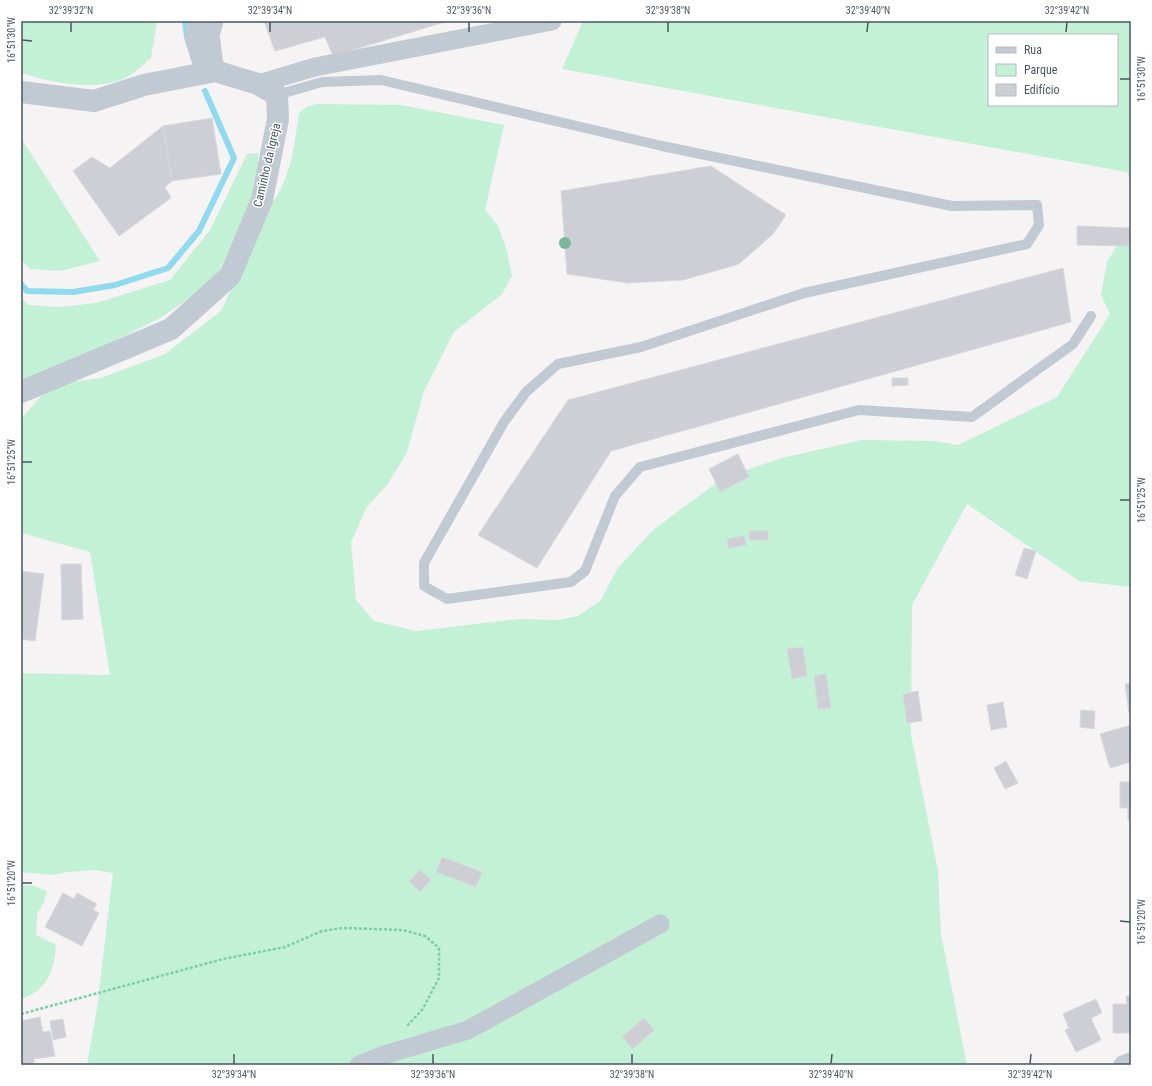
<svg xmlns="http://www.w3.org/2000/svg" width="1152" height="1086" font-family="'Roboto Condensed',sans-serif">
<style>
.green{fill:#c3f1d5;fill-rule:evenodd}
.lines{fill:none;stroke-linecap:round;stroke-linejoin:round}
.stream{stroke:#90daee;stroke-width:6}
.building{fill:#cdcfd5;stroke:#d7d9de}
.path{stroke:#7ad0a6;stroke-width:2.5;stroke-dasharray:3 2;stroke-linecap:butt}
.service{stroke:#c1cad2;stroke-width:10}
.minor{stroke:#c1cad2;stroke-width:19}
.tertiary{stroke:#c1cad2;stroke-width:22}
.tree{fill:#7bb799}
.ticks{fill:none;stroke:#4a5661;stroke-width:1.5}
.labels{text-anchor:middle;dominant-baseline:central;stroke-width:3;stroke-linejoin:round;paint-order:stroke}
.street-label{font-size:12px;fill:#4a5661;stroke:#fff}
.neatline{fill:none;stroke:#4a5661;stroke-width:1.5}
.ticks-label{font-size:10px;text-anchor:middle;fill:#4a5661}
</style>
<rect width="100%" height="100%" fill="#f5f3f3"/>
<g class="green">
<path d="M21,21H157L151,58C144,64 136,72 127,77C96,92 53,83 21,73Z"/>
<path d="M583,21H1131V180L1127,172L562,69ZM989,35H1117V105H989Z"/>
<path d="M317,104L401,105L504,125L485,210L498,226L507,251L512,276L502,294L454,332L424,391L407,452L388,484L367,507L351,542L356,600L374,621L416,631L519,619L558,620L578,616L600,601L618,568L653,530L723,478L782,458L862,440L935,441L958,445L1057,397L1110,314L1101,295L1107,262L1131,223V587L1079,581L967,504L912,605L911,735L938,871L941,934L967,1065H87L97,1008L113,873L94,870L67,872L53,875L21,872V673L110,675L90,552L21,533V419L51,385L101,378L165,354L221,311L270,206C291,179 294,147 299,113L308,106Z"/>
<polygon points="21,138 100,261 60,271 30,269 21,260"/>
<polygon points="258,153 258,168 251,200 236,235 219,272 203,288 162,317 88,354 21,380 21,297 28,305 60,307 96,303 170,280 210,230 247,154"/>
<path d="M31,885L47,891L44,902L37,914L36,935L56,945C54,971 48,990 21,999V886Z"/>
</g>
<g class="lines">
<g class="stream">
<polyline points="185,21 187,37"/>
<polyline points="21,284 27,291 73,292 115,285 168,268 199,231 234,158 205,91"/>
</g>
</g>
<g class="building">
<polygon points="264,21 448,21 333,56 325,37 275,51"/>
<polygon points="212,118 221,174 172,181 163,126"/>
<polygon points="163,126 172,181 165,187 171,198 119,236 73,171 92,157 110,168"/>
<polygon points="711,166 786,215 773,234 739,264 683,280 628,283 567,274 561,191"/>
<polygon points="1077,226 1130,228 1129,246 1077,245"/>
<polygon points="1063,268 1071,322 611,451 537,568 478,535 568,400"/>
<polygon points="892,378 908,378 908,385 892,386"/>
<polygon points="738,454 749,477 720,492 709,469"/>
<rect x="749" y="531" width="19" height="9"/>
<polygon points="745,536 746,545 728,548 727,539"/>
<polygon points="1024,548 1036,551 1027,579 1015,575"/>
<polygon points="61,564 81,564 83,619 62,620"/>
<polygon points="21,571 44,574 35,641 21,639"/>
<polygon points="803,647 807,676 792,679 787,649"/>
<polygon points="826,674 831,708 818,709 814,676"/>
<polygon points="1131,683 1131,713 1129,713 1125,684"/>
<polygon points="918,691 922,721 907,723 903,694"/>
<polygon points="1003,702 1007,727 991,730 987,705"/>
<polygon points="1081,710 1095,711 1094,729 1080,727"/>
<polygon points="1131,725 1131,762 1110,768 1100,734"/>
<polygon points="1006,761 1018,783 1005,789 994,768"/>
<polygon points="1120,782 1131,782 1131,820 1128,820 1128,808 1120,808"/>
<polygon points="442,857 482,872 476,887 436,872"/>
<polygon points="420,870 431,880 420,892 409,881"/>
<polygon points="63,893 74,899 77,893 97,904 93,910 99,913 82,946 45,927"/>
<polygon points="1126,996 1131,996 1131,1033 1113,1033 1113,1004 1127,1004"/>
<polygon points="1096,999 1102,1013 1091,1018 1101,1040 1076,1052 1065,1030 1069,1028 1063,1014"/>
<polygon points="40,1017 43,1032 50,1031 55,1056 34,1059 34,1065 21,1065 21,1021"/>
<polygon points="644,1018 654,1030 633,1049 622,1037"/>
<polygon points="63,1019 66,1037 53,1040 50,1021"/>
</g>
<g class="lines">
<polyline class="path" points="21,1014 223,959 285,947 322,931 343,928 403,930 425,936 439,948 439,978 422,1010 407,1026"/>
<polyline class="service" points="277,95 322,82 381,80 662,146 952,206 1037,205 1039,225 1027,244 804,293 641,347 558,364 526,392 504,422 424,563 424,586 447,599 571,582 585,571 615,496 640,467 859,410 972,417 1073,344 1091,316"/>
<g class="minor">
<polyline points="197,21 194,38 205,73"/>
<polyline points="214,21 210,36 215,71"/>
<polyline points="258,84 315,67 552,21"/>
<polyline points="359,1065 384,1055 468,1030 660,924"/>
<polyline points="1123,1065 1131,1062"/>
</g>
<polyline class="tertiary" points="21,92 94,101 144,85 215,71 258,84 277,95 278,119 262,200 230,276 171,329 21,392"/>
</g>
<circle class="tree" cx="565" cy="243" r="6"/>
<path class="ticks" d="M71,32V22M270,32V22M469,32V22M668,32V22M867,32L868,22M1066,32L1067,22M22,40L32,41M1120,79H1130M22,462H32M1120,500H1130M22,883H32M1120,921L1130,922M234,1064V1054M433,1064V1054M632,1064V1054M831,1064L832,1054M1030,1064L1031,1054"/>
<g class="labels">
<g class="street-label">
<text transform="translate(267 165) rotate(-77)">Caminho da Igreja</text>
</g>
</g>
<rect width="1152" height="1086" fill="none" stroke="#ffffff" stroke-width="44"/>
<rect x="988" y="34" width="130" height="72" fill="#ffffff" stroke="#b7bbc0"/>
<rect x="996" y="47" width="20" height="6" fill="#c1cad2" stroke="#b7bbc0"/>
<text x="1024" y="54" font-size="12" fill="#4a5661">Rua</text>
<rect x="996" y="64" width="20" height="12" fill="#c3f1d5" stroke="#b7bbc0"/>
<text x="1024" y="74" font-size="12" fill="#4a5661">Parque</text>
<rect x="996" y="84" width="20" height="12" fill="#cdcfd5" stroke="#b7bbc0"/>
<text x="1024" y="94" font-size="12" fill="#4a5661">Edifício</text>
<rect x="22" y="22" width="1108" height="1042" class="neatline"/>
<g class="ticks-label">
<text x="71" y="14">32°39'32"N</text>
<text x="270" y="14">32°39'34"N</text>
<text x="469" y="14">32°39'36"N</text>
<text x="668" y="14">32°39'38"N</text>
<text x="868" y="14">32°39'40"N</text>
<text x="1067" y="14">32°39'42"N</text>
<text transform="translate(11 40) rotate(-90)" y="4">16°51'30"W</text>
<text transform="translate(1141 79) rotate(-90)" y="4">16°51'30"W</text>
<text transform="translate(11 462) rotate(-90)" y="4">16°51'25"W</text>
<text transform="translate(1141 500) rotate(-90)" y="4">16°51'25"W</text>
<text transform="translate(11 883) rotate(-90)" y="4">16°51'20"W</text>
<text transform="translate(1141 922) rotate(-90)" y="4">16°51'20"W</text>
<text x="234" y="1078">32°39'34"N</text>
<text x="433" y="1078">32°39'36"N</text>
<text x="632" y="1078">32°39'38"N</text>
<text x="831" y="1078">32°39'40"N</text>
<text x="1030" y="1078">32°39'42"N</text>
</g>
</svg>
